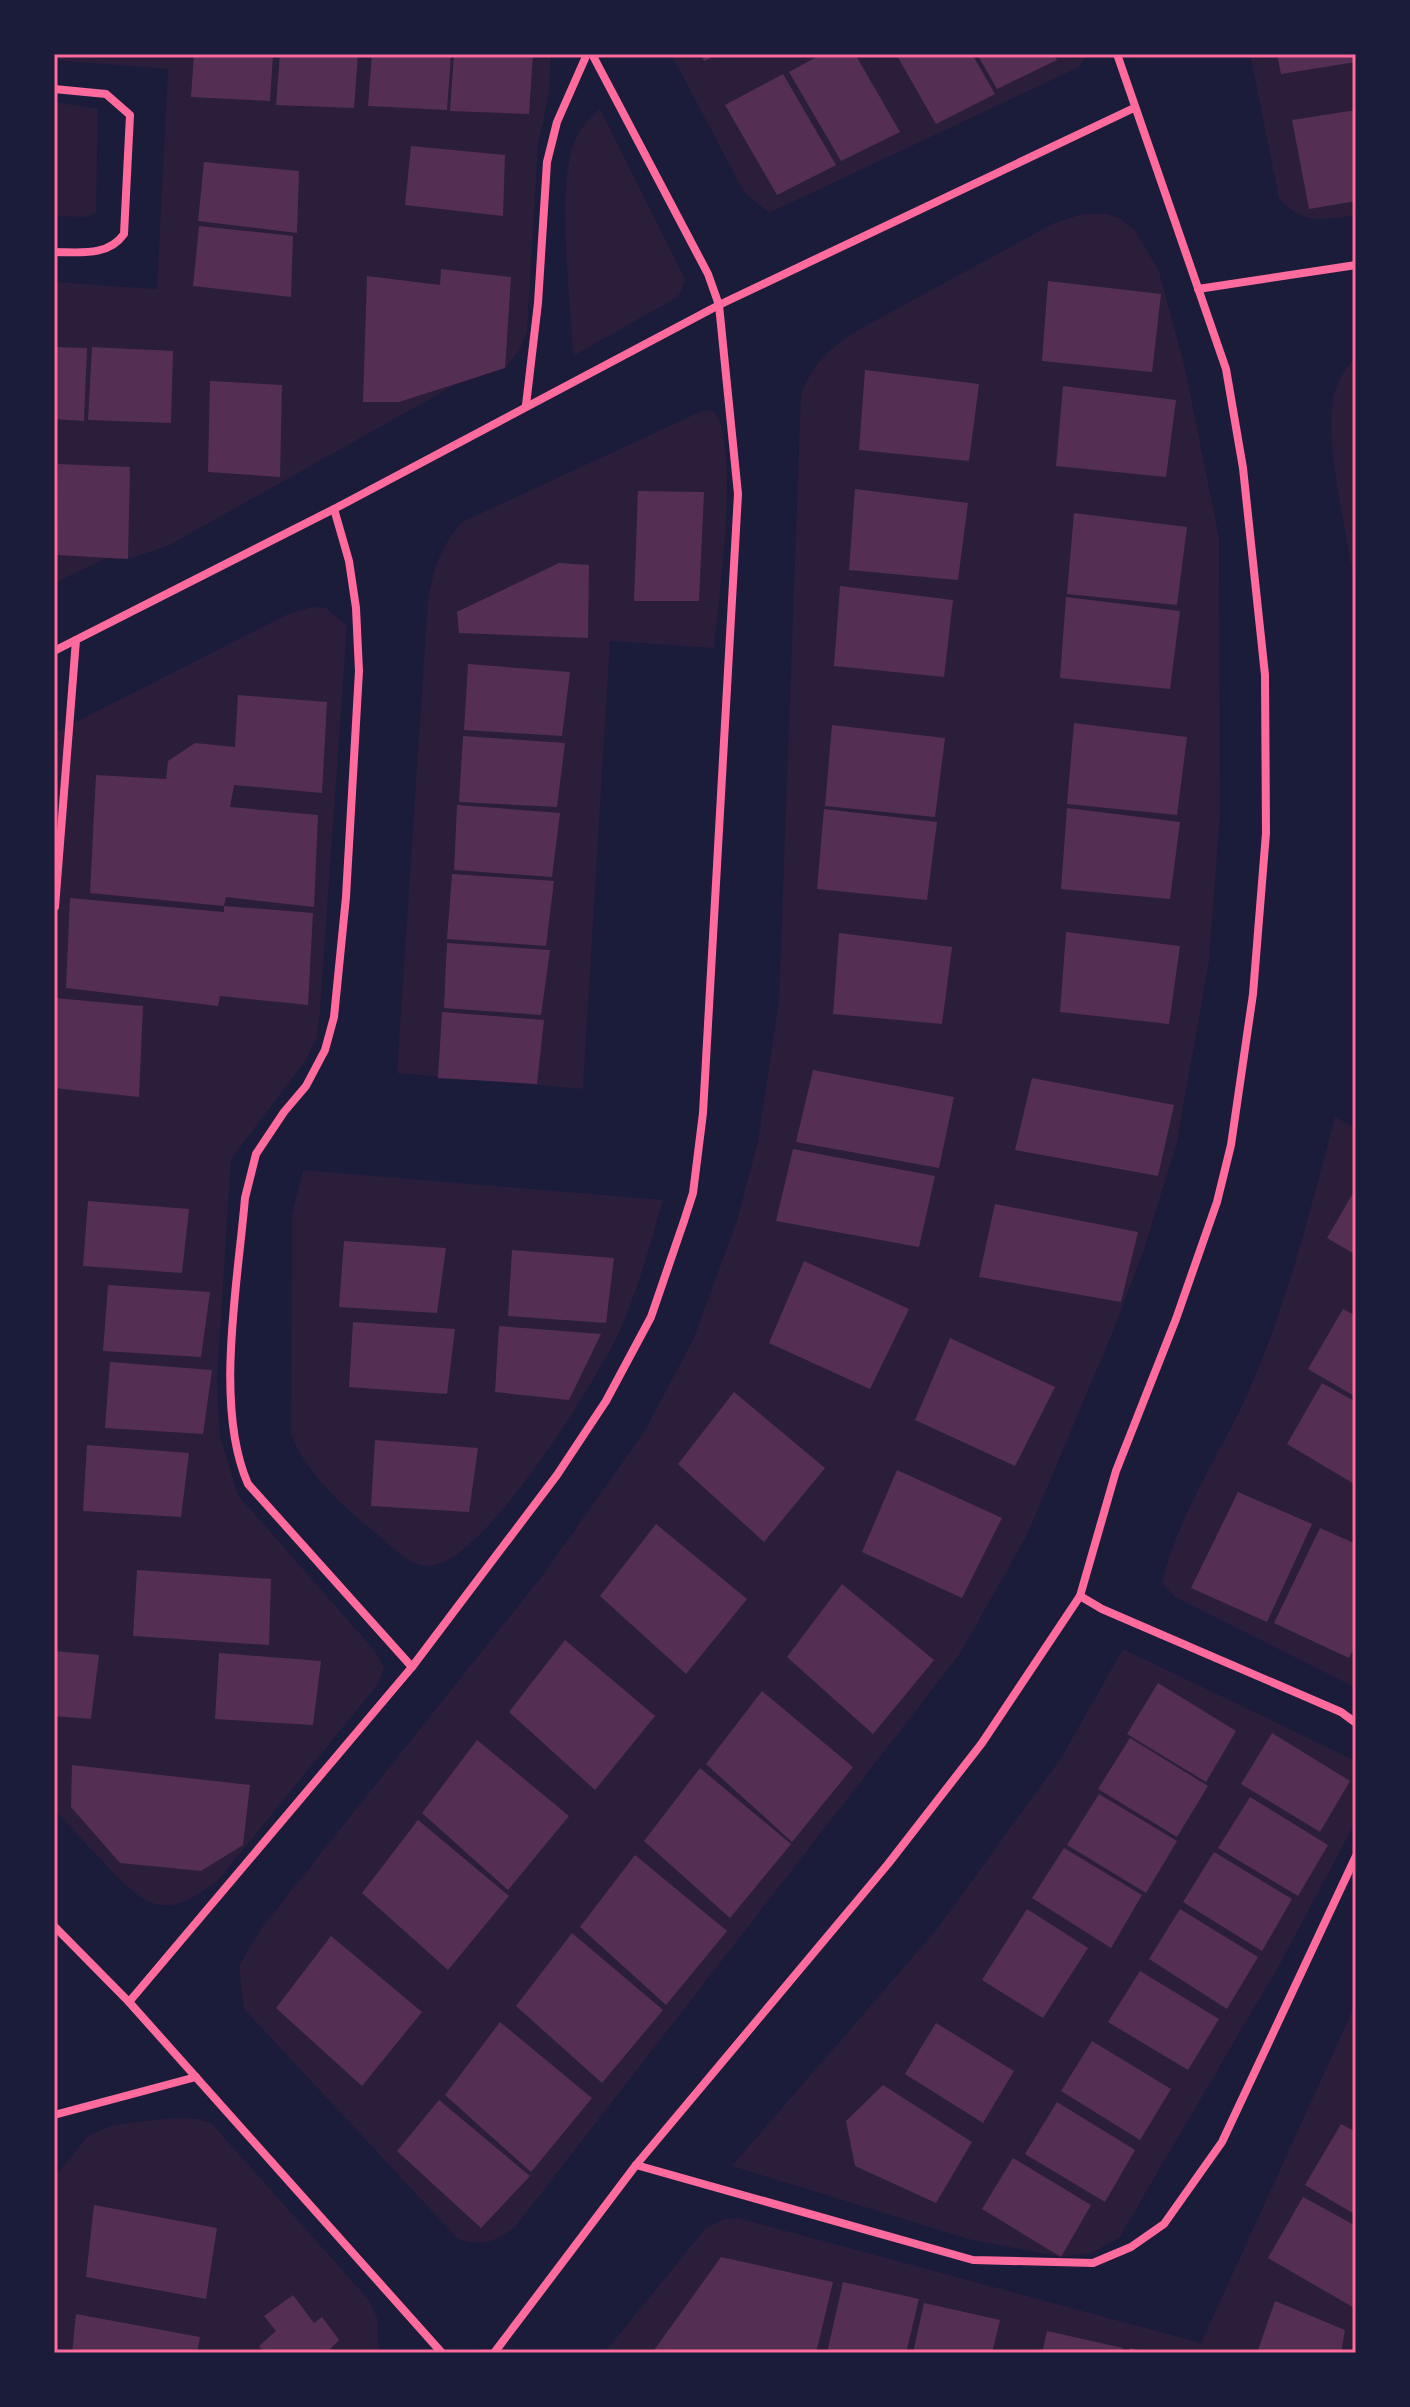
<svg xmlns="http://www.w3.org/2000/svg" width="1410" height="2407" font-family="Quicksand,sans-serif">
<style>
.green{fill:#2a1e3b}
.building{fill:#542f53}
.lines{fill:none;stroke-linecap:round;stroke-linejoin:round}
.minor{stroke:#ff6b9d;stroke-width:8}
.neatline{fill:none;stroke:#ff6b9d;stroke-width:3}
</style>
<rect width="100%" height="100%" fill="#1b1b3a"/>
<g class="green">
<polygon points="54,54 551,54 549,93 538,144 527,331 519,351 505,368 453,386 168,546 128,559 107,558 54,583 54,282 157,289 168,69 54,60"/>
<polygon points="671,54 1088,54 1079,67 769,213 744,192"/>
<path d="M1250,54H1356V215C1325,220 1300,225 1279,198Z"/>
<polygon points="54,102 98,109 96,213 86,217 54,216"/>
<path d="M600,109L685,279L681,293L674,299L573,356C571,304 555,181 576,138C582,126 591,117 600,109Z"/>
<path d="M1083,214H1108L1121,219L1135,230L1159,271L1185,368L1219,537L1220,815L1209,961L1177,1142L1143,1253L1111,1336L1027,1535L959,1655L515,2227C494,2242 483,2247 458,2239L244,2009L239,1966L263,1926L542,1576L644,1432L693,1340L737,1221L758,1141L779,1000L801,394C812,365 831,346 858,330L1054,223Z"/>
<path d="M1356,357V591C1348,538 1325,451 1333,400C1335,384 1345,368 1356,357Z"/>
<path d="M704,410L713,411C742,440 718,603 714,648L610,641L583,1089L397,1073L428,599C434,568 440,547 462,522Z"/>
<path d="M313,607L326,608L347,626L320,1011L317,1038L305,1061L231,1159L217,1382L220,1436L238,1495L375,1651L384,1668L378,1684L219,1879C167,1922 146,1909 105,1864C88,1846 71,1828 54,1809V733L288,614Z"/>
<path d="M1335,1117L1356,1128V1688L1175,1597L1162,1583C1177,1517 1219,1456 1247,1395C1287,1305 1310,1211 1335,1117Z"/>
<path d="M303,1170L663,1200C650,1245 638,1290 619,1332C597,1380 482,1568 427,1566C407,1565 387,1542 372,1530C342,1506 304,1470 291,1434L292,1214Z"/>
<polygon points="1123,1649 1356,1761 1356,1821 1281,1962 1119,2238 1092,2253 1061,2257 968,2239 732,2166 937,1929 1061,1758"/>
<polygon points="1356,2003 1356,2353 604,2353 706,2228 724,2219 738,2218 1201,2343"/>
<polygon points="172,2118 198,2119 212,2124 368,2299 377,2317 379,2353 54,2353 56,2175 88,2136 113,2125"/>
</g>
<g class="building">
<polygon points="194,54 273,54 270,101 191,97"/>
<polygon points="280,54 358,54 354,108 276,105"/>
<polygon points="372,54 451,54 447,110 368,106"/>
<polygon points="454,54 533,54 529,114 450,111"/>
<polygon points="700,54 719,54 704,61"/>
<polygon points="822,54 855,54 900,132 841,161 789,72"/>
<polygon points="896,54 972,54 995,94 936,124"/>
<polygon points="977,54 1053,54 1057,60 997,89"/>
<polygon points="1277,54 1356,54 1356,62 1281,74"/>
<polygon points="783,74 836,165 777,195 725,105"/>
<polygon points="1356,110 1356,201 1309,209 1292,120"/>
<polygon points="411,146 505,155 503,216 405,205"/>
<polygon points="204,162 299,171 297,233 198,221"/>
<polygon points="199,226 293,236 291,297 193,286"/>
<polygon points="441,269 511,277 505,368 399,402 363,402 367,276 440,285"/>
<polygon points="1048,281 1161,294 1152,372 1042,361"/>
<polygon points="54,347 87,348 84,421 54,419"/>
<polygon points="92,347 173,351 171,423 88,420"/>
<polygon points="865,370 979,384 969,461 859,450"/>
<polygon points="210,381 282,385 280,477 208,472"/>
<polygon points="1063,386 1176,400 1166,477 1056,466"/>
<polygon points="58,464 130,467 128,559 57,555"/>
<polygon points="855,489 968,503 958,580 849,570"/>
<polygon points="638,491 704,492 699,601 634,601"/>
<polygon points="1074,513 1187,527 1177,605 1067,594"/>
<polygon points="559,563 589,565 588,638 459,633 457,612"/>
<polygon points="840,586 953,600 944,677 834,666"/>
<polygon points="1066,597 1180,611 1170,689 1060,678"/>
<polygon points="468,664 570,672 562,736 464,730"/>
<polygon points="238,695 327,702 322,793 234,785 230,807 318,815 314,907 226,897 224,906 90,893 96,775 166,779 168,761 195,743 235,747"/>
<polygon points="1074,723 1187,737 1177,815 1067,804"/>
<polygon points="832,725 945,738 935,817 825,806"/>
<polygon points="463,736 565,743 557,807 459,802"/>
<polygon points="457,805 560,813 552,877 454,870"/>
<polygon points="1067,808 1180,822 1170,899 1061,889"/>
<polygon points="824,809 937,822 927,900 817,889"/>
<polygon points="452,874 554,881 546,946 447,939"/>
<polygon points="70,898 224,912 224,906 313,913 308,1005 220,996 218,1006 66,988"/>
<polygon points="1066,932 1180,946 1169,1024 1060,1012"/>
<polygon points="839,933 952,947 942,1024 833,1014"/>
<polygon points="447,943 550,950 541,1015 444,1008"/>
<polygon points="55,998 143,1006 139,1097 54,1088"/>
<polygon points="442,1012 544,1020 537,1084 438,1078"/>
<polygon points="813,1070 954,1097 939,1168 796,1142"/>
<polygon points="1032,1078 1174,1105 1158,1176 1015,1150"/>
<polygon points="793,1149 935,1176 919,1247 776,1221"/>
<polygon points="1356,1188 1356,1255 1327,1238"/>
<polygon points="88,1201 189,1209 182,1273 83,1266"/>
<polygon points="995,1204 1138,1232 1121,1302 979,1277"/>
<polygon points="344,1241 446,1248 437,1313 339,1307"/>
<polygon points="512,1250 614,1258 606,1323 508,1316"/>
<polygon points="804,1261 909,1309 870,1389 769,1343"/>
<polygon points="108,1285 210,1292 201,1357 103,1351"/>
<polygon points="1343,1309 1356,1316 1356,1397 1308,1369"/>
<polygon points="353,1322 455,1329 447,1394 349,1387"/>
<polygon points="499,1326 601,1334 569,1400 495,1392"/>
<polygon points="950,1338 1055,1387 1015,1466 915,1420"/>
<polygon points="110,1362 212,1370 203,1434 105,1428"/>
<polygon points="1322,1383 1356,1402 1356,1485 1287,1444"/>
<polygon points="734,1392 825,1468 764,1542 678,1464"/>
<polygon points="375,1440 478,1448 469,1512 371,1506"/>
<polygon points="87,1445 189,1453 181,1517 83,1511"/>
<polygon points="897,1470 1002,1518 962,1598 862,1552"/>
<polygon points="1238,1492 1312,1524 1267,1622 1191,1588"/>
<polygon points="656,1524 747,1599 686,1674 600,1596"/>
<polygon points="1320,1528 1356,1544 1356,1643 1349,1658 1274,1623"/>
<polygon points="137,1570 271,1579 269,1645 133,1636"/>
<polygon points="842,1584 934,1660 873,1734 787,1657"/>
<polygon points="565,1640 655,1716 595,1790 509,1712"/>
<polygon points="54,1651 99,1655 91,1719 54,1716"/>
<polygon points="219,1653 321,1661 313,1725 215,1719"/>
<polygon points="1158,1683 1236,1731 1206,1782 1127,1734"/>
<polygon points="762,1691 853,1767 792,1842 706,1764"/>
<polygon points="1272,1733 1350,1781 1320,1832 1241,1784"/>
<polygon points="1130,1738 1208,1786 1177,1837 1098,1789"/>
<polygon points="477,1740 569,1816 508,1890 422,1813"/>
<polygon points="72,1765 250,1785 243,1845 201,1871 120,1863 71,1807"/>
<polygon points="700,1768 791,1844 730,1918 644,1841"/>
<polygon points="1099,1794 1177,1841 1146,1893 1067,1845"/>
<polygon points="1250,1797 1328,1845 1298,1896 1218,1848"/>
<polygon points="418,1820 509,1896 448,1970 362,1893"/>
<polygon points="1064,1848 1142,1895 1111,1948 1032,1898"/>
<polygon points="1214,1852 1292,1899 1262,1951 1183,1902"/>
<polygon points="635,1855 727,1931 666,2005 580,1927"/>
<polygon points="1027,1909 1088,1948 1043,2018 982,1980"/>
<polygon points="1180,1909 1258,1957 1227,2009 1149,1959"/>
<polygon points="572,1933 663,2010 602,2083 516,2006"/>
<polygon points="331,1936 422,2012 362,2086 276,2008"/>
<polygon points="1140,1971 1219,2019 1188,2070 1108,2022"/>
<polygon points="500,2022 592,2098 531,2172 445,2095"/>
<polygon points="936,2023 1014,2071 983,2123 905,2074"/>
<polygon points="1092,2041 1171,2089 1140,2140 1061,2091"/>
<polygon points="883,2085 972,2142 936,2203 855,2166 846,2121"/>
<polygon points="439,2100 530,2176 481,2228 397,2151"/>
<polygon points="1057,2102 1135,2150 1105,2202 1025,2154"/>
<polygon points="1341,2124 1356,2132 1356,2215 1305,2185"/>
<polygon points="1013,2158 1091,2205 1061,2257 982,2209"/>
<polygon points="1303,2197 1356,2226 1356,2309 1268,2258"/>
<polygon points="94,2205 217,2228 206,2299 86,2277"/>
<polygon points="721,2257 833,2282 816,2353 652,2353"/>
<polygon points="843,2282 919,2299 906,2353 827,2353"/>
<polygon points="293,2295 314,2323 322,2317 339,2340 330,2349 334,2353 264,2353 259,2346 276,2331 264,2316"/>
<polygon points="1275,2301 1345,2330 1341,2353 1257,2353"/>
<polygon points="924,2303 1000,2320 992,2353 913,2353"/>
<polygon points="76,2314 200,2337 197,2353 72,2353"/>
<polygon points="1047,2331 1123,2348 1121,2353 1042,2353"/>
<polygon points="1130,2348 1148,2352 1148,2353 1128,2353"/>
</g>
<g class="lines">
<g class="minor">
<path d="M54,89L106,94L130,115L124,234C108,257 79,252 54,252"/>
<polyline points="1198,289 1356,265"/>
<polyline points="526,405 538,303 547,162 557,122 587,54"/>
<path d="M334,509L349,561L356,608L359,671L346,897L334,1017L325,1050L306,1086L284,1112L256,1154L245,1198C238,1282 214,1407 248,1484L412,1667"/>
<polyline points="54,651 334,509 719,305 1134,108"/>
<polyline points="55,907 76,640"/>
<polyline points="1080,1596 1102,1609 1341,1712 1356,1723"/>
<polyline points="54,1926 129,2002 442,2353"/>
<polyline points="129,2002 412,1667 557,1475 606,1401 651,1317 684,1221 693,1193 703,1113 738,494 719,305 708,274 592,54"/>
<polyline points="54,2115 196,2077"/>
<polyline points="636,2165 973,2260 1093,2263 1131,2247 1164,2224 1222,2142 1356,1856"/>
<polyline points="494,2353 636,2165 888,1864 982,1743 1080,1596 1116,1471 1176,1319 1217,1202 1231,1145 1253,994 1266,833 1265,675 1243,468 1226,369 1117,54"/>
</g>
</g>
<rect width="1410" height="2407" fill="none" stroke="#1b1b3a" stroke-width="112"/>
<rect x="56" y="56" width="1298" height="2295" class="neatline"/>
</svg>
